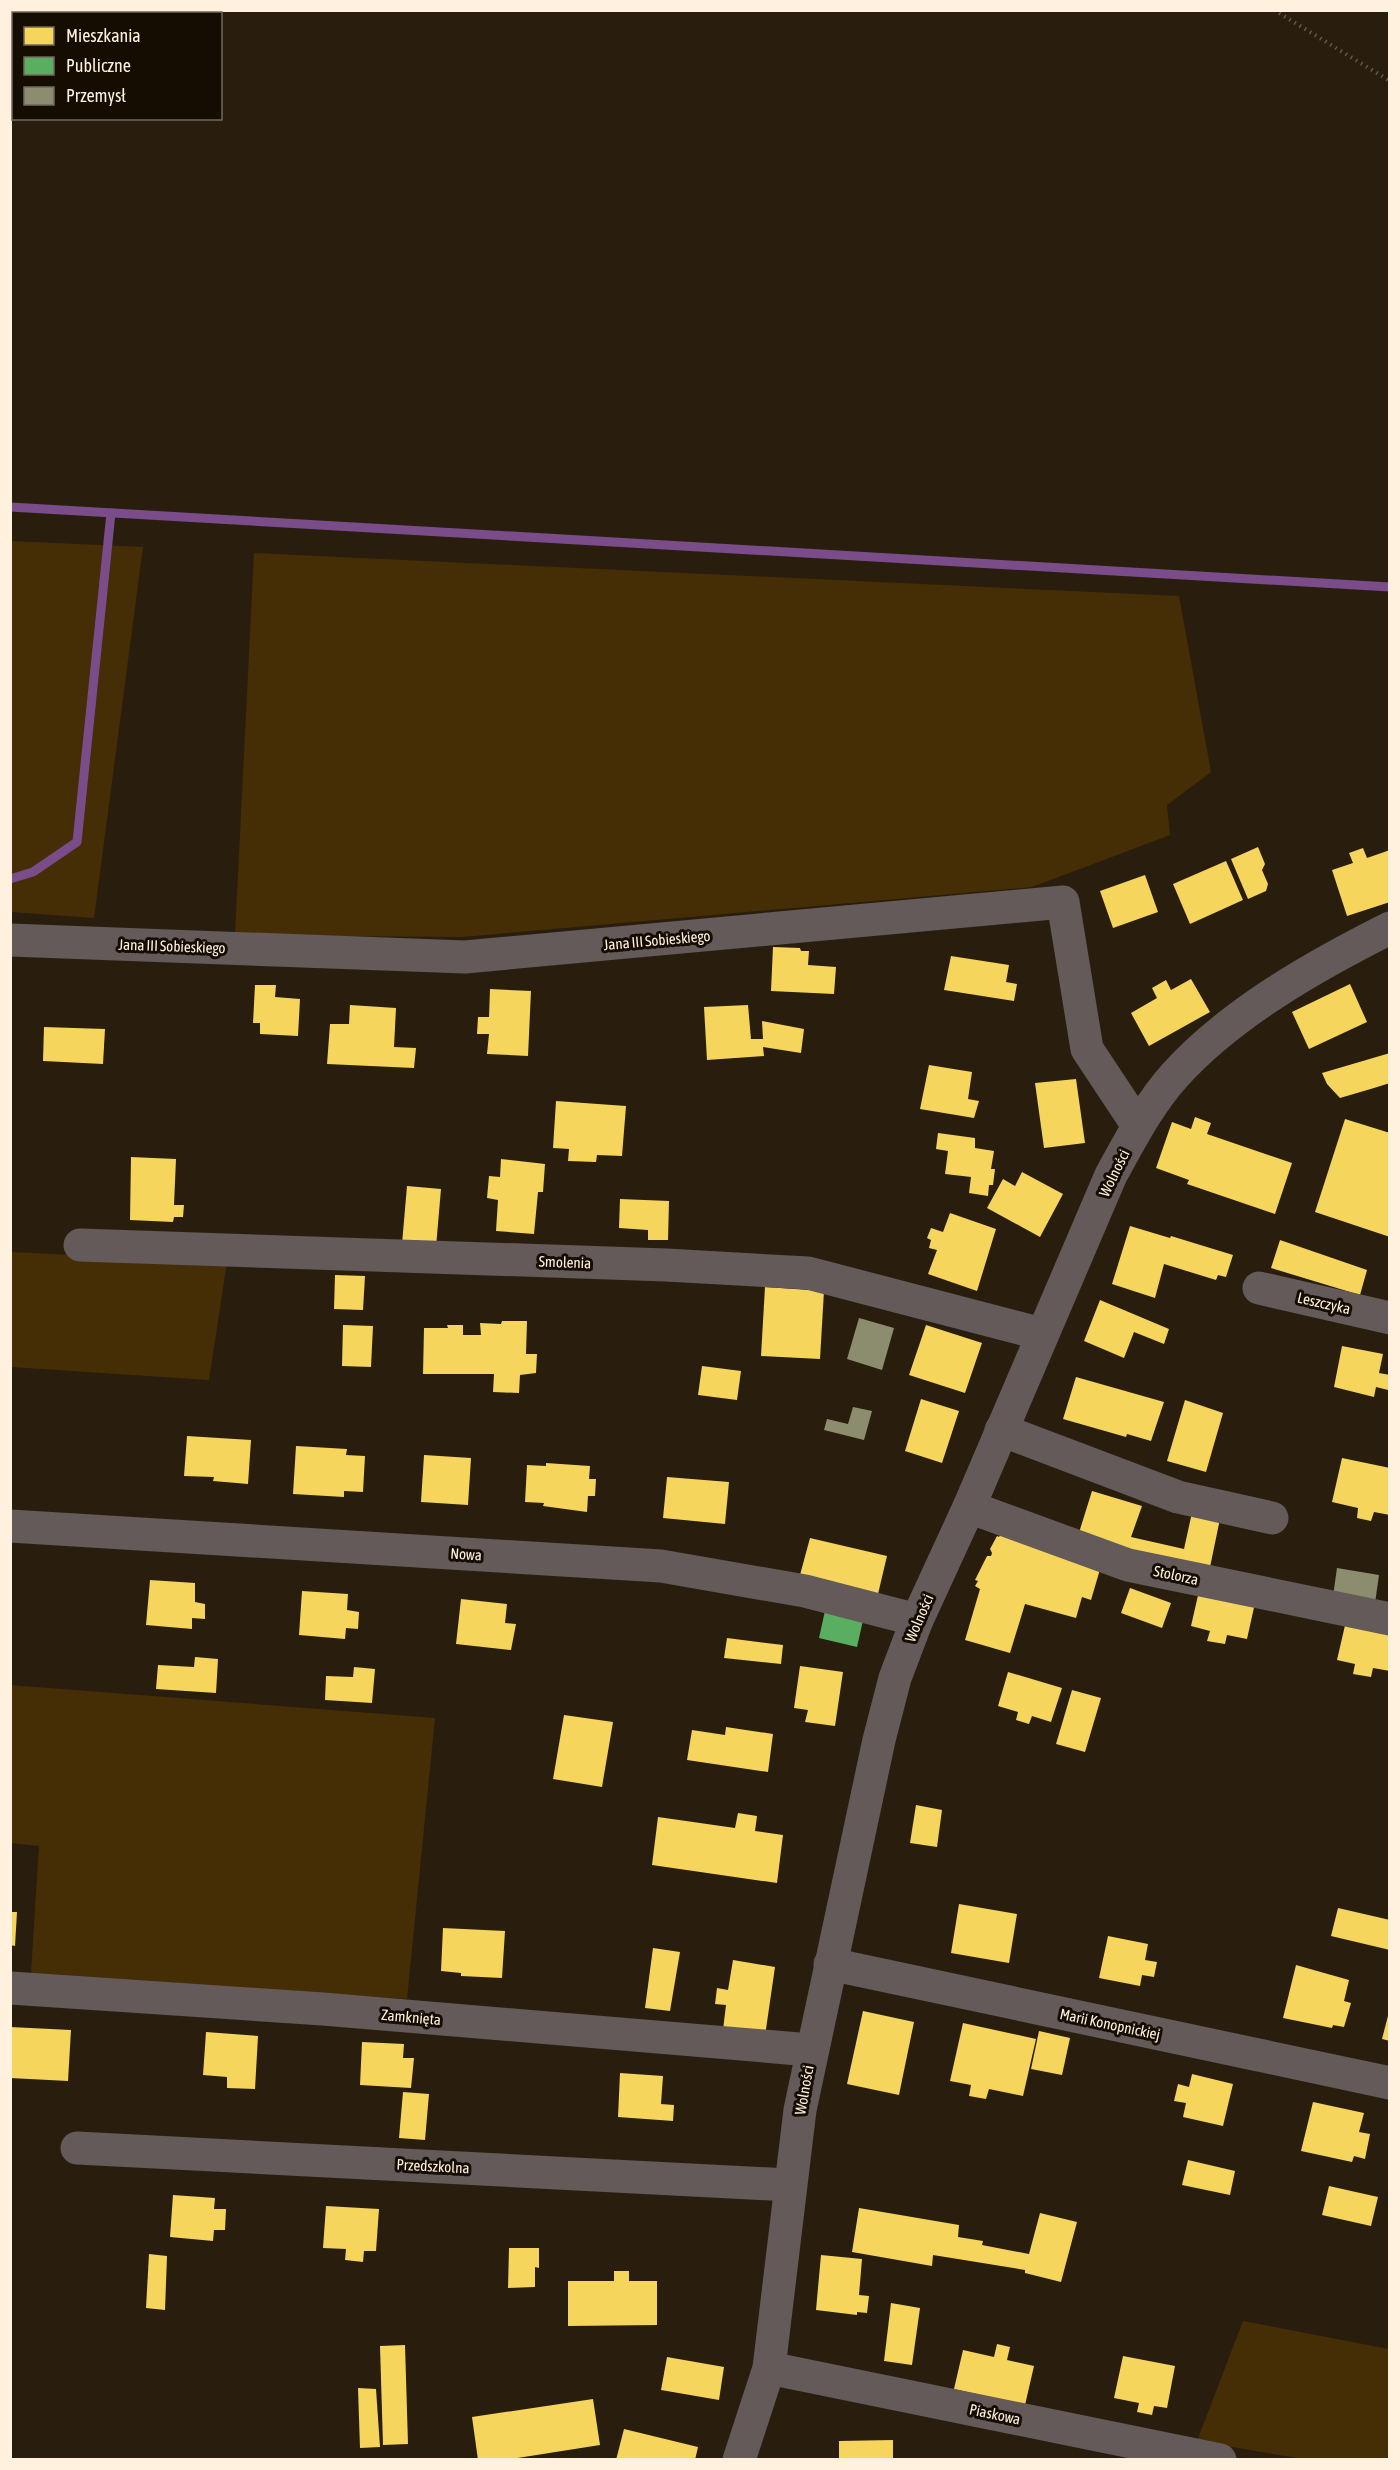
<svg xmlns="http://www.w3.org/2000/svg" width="1400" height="2470" font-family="'Asap Condensed',sans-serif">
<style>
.green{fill:#452e05}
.homes{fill:#f6d55c}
.public{fill:#5aae61}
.industry{fill:#8c8c6e}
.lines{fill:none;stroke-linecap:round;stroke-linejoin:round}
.stream{stroke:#7a4d8a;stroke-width:9}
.path{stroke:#605951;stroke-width:4;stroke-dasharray:1.5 4.5;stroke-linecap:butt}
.minor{stroke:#635a59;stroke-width:33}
.labels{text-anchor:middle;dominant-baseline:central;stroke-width:6;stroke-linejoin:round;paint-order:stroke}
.street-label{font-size:15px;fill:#fff1de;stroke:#160d02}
</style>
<rect width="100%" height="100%" fill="#291e0d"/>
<g class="green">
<polygon points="11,541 143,547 94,918 11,912"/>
<polygon points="254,553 1179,596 1211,772 1167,805 1170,835 1032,887 463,937 235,935"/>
<polygon points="10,1252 227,1262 209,1380 11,1367"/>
<polygon points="10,1685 435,1718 407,1999 31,1974 39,1846 11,1843"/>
<polygon points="1243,2321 1389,2349 1389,2459 1303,2459 1197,2441"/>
</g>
<g class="homes">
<polygon points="1258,847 1265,864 1262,870 1268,884 1266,891 1248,899 1231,859"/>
<polygon points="1363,848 1367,858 1390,850 1390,902 1347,916 1332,870 1353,863 1349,853"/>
<polygon points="1226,861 1243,900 1190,924 1173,884"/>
<polygon points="1145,875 1158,912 1113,928 1100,891"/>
<polygon points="773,947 800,948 801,951 809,951 808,965 836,967 834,994 771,991"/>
<polygon points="951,956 1009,965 1006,982 1017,984 1014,1001 944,990"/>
<polygon points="1191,979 1210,1012 1149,1046 1131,1013 1157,998 1152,988 1166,980 1171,990"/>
<polygon points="1350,984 1367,1022 1309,1049 1292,1012"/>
<polygon points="255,985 276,985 275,997 300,999 298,1036 260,1034 260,1023 253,1023"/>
<polygon points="490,989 531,991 528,1056 487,1054 489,1034 477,1034 478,1017 489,1017"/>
<polygon points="350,1005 396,1008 394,1047 416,1048 414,1068 327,1064 330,1024 349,1024"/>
<polygon points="748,1005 751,1039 763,1039 762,1021 804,1029 801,1053 763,1047 764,1056 707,1060 704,1007"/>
<polygon points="44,1027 105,1029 103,1064 43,1061"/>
<polygon points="1390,1053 1390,1083 1374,1088 1340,1098 1327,1084 1322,1073"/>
<polygon points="929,1065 972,1072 968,1099 979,1101 974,1118 920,1109"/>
<polygon points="1076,1079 1085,1143 1044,1148 1035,1083"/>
<polygon points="556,1101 626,1106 622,1156 597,1155 596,1162 568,1161 569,1149 553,1148"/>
<polygon points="1195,1117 1211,1123 1207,1134 1292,1163 1275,1214 1187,1184 1189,1180 1156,1168 1172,1122 1191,1129"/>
<polygon points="1345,1119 1390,1133 1390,1237 1315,1212"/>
<polygon points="938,1133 975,1138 975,1148 994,1151 991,1169 995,1169 993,1185 989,1185 988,1196 969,1193 971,1177 945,1174 948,1151 936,1149"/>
<polygon points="131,1157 176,1159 174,1205 184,1205 183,1217 174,1217 173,1222 130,1220"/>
<polygon points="501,1159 545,1164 543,1192 538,1192 534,1234 496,1231 498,1200 487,1198 489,1176 500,1177"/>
<polygon points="1022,1172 1063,1194 1040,1237 987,1208 1003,1179 1015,1186"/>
<polygon points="407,1186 441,1189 436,1247 402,1244"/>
<polygon points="620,1199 669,1201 668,1240 648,1240 648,1230 619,1228"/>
<polygon points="950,1213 996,1229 977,1291 928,1274 937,1250 929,1248 931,1240 927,1238 931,1228 943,1232"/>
<polygon points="1130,1226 1170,1238 1171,1236 1233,1255 1226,1277 1218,1275 1216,1280 1164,1264 1155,1298 1112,1284"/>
<polygon points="1280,1240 1367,1270 1360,1295 1271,1268"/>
<polygon points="335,1275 365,1276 363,1310 334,1309"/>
<polygon points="765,1287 824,1291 820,1359 761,1356"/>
<polygon points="1100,1300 1169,1329 1164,1344 1134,1332 1124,1358 1084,1341"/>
<polygon points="502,1321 527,1321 526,1354 537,1354 536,1373 520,1375 519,1393 493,1392 494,1374 423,1374 424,1328 448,1328 447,1325 463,1325 463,1335 481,1335 480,1323 501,1324"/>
<polygon points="343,1325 373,1326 371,1367 342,1366"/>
<polygon points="926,1325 982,1343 965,1393 909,1375"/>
<polygon points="1342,1346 1383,1354 1379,1373 1390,1375 1388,1390 1376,1387 1374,1397 1334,1387"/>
<polygon points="702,1366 741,1371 737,1400 698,1395"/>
<polygon points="1076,1377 1164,1402 1151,1441 1127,1434 1126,1437 1063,1419"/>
<polygon points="921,1399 959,1411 942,1463 905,1451"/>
<polygon points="1185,1400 1223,1413 1206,1472 1167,1461"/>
<polygon points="187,1436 251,1440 248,1484 213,1481 214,1477 184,1476"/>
<polygon points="296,1446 347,1449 346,1455 365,1456 363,1492 344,1491 344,1497 293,1494"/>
<polygon points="424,1455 471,1458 468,1505 421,1502"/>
<polygon points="1342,1458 1390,1468 1390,1515 1374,1512 1371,1521 1357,1518 1358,1508 1332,1502"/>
<polygon points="546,1463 590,1466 589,1479 596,1479 595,1496 588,1496 587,1512 543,1506 544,1503 525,1502 527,1465 546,1466"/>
<polygon points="667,1477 729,1482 725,1524 663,1518"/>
<polygon points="1092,1491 1142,1506 1131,1537 1184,1549 1193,1508 1221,1514 1209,1572 1077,1539"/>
<polygon points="1002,1531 1101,1566 1091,1600 1082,1597 1076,1618 1025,1604 1010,1653 965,1640 980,1589 975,1586 978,1581 975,1580 987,1556 991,1556 992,1553 990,1549 997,1536 999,1537"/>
<polygon points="810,1538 887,1556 878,1594 800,1575"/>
<polygon points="150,1580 195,1583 195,1602 205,1604 205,1619 192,1618 192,1629 146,1625"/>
<polygon points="1130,1588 1171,1603 1162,1628 1121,1613"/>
<polygon points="302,1591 348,1594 347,1610 359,1612 358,1629 346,1628 345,1639 299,1635"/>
<polygon points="1199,1591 1255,1603 1247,1639 1227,1635 1225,1644 1207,1641 1210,1631 1191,1626"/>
<polygon points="461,1599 507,1604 505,1623 516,1624 511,1650 456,1644"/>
<polygon points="1346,1621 1390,1631 1390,1671 1373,1668 1371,1677 1353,1674 1355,1664 1337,1660"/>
<polygon points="727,1638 783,1645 781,1664 724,1658"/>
<polygon points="195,1657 218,1659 216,1693 156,1689 158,1665 194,1667"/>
<polygon points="800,1666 843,1672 835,1726 805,1722 808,1710 794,1708"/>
<polygon points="354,1667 375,1669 372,1703 325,1700 326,1676 353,1677"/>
<polygon points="1008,1672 1062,1688 1051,1722 1032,1716 1029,1724 1016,1720 1018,1712 998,1706"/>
<polygon points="1072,1690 1101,1698 1085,1752 1056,1744"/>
<polygon points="564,1715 613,1722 602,1787 553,1779"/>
<polygon points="726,1727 773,1734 768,1772 687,1760 692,1730 725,1735"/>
<polygon points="916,1805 942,1810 937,1847 910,1843"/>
<polygon points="738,1813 757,1816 755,1831 783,1835 777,1883 652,1865 658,1817 735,1828"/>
<polygon points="959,1904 1017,1914 1009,1963 951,1953"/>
<polygon points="1338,1908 1390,1920 1390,1950 1331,1936"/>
<polygon points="10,1912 17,1912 15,1946 10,1945"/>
<polygon points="443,1928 505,1931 502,1978 461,1976 461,1973 441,1971"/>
<polygon points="1108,1936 1148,1944 1145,1960 1157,1962 1154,1977 1142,1975 1140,1986 1099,1978"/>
<polygon points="653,1948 680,1952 670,2011 645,2008"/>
<polygon points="733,1960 775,1967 765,2036 723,2030 726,2005 715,2004 717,1988 728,1990"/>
<polygon points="1296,1965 1349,1980 1344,2001 1351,2003 1344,2027 1333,2025 1332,2028 1283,2018"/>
<polygon points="863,2011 914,2022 899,2095 847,2084"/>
<polygon points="1389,2012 1390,2012 1390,2041 1382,2039"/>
<polygon points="963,2023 1036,2039 1023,2096 989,2089 986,2099 969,2096 971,2085 950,2081"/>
<polygon points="10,2027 71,2030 68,2081 10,2078"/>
<polygon points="1039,2031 1070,2038 1062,2075 1031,2069"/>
<polygon points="206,2032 258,2036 255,2089 227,2088 227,2077 203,2075"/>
<polygon points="362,2042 404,2044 403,2058 414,2058 411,2088 360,2085"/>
<polygon points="620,2073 663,2076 661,2104 674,2105 673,2121 618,2117"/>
<polygon points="1192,2074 1233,2084 1223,2126 1183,2117 1186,2103 1174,2101 1178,2084 1189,2087"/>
<polygon points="403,2092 429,2094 425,2140 399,2138"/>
<polygon points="1313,2102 1364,2113 1359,2132 1370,2134 1365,2159 1354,2156 1352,2162 1301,2151"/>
<polygon points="1188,2160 1235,2171 1230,2195 1182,2185"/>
<polygon points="1329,2186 1378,2197 1371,2226 1322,2215"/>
<polygon points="173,2195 215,2198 214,2209 226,2209 225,2230 214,2230 213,2241 170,2237"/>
<polygon points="326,2206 379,2209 376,2251 364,2251 363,2262 345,2260 346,2249 323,2248"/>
<polygon points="859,2208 959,2225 958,2237 983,2241 982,2245 1029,2254 1040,2213 1077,2222 1061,2282 1025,2273 1025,2270 933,2255 932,2266 852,2252"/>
<polygon points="509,2248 539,2248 539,2268 535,2267 535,2287 508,2288"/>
<polygon points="149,2254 167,2256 165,2310 146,2308"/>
<polygon points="821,2255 862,2259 859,2295 869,2296 867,2313 857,2312 857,2315 816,2310"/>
<polygon points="614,2271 629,2271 629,2281 657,2281 657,2325 568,2326 568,2281 614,2281"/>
<polygon points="891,2303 920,2308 912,2365 884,2361"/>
<polygon points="997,2344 1010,2347 1007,2360 1034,2366 1025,2405 954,2389 963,2350 994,2357"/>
<polygon points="405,2345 408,2444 383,2445 380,2346"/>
<polygon points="1123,2356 1175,2366 1167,2408 1154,2406 1152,2415 1137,2412 1139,2403 1114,2398"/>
<polygon points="667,2357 724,2367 719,2400 661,2390"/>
<polygon points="358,2388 376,2389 380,2447 360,2448"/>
<polygon points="593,2399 600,2445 504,2460 478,2460 472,2417"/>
<polygon points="624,2429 698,2447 695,2460 616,2460"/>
<polygon points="893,2440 893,2460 839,2460 839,2441"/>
</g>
<polygon class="public" points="826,1606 864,1616 857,1647 819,1638"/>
<g class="industry">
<polygon points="859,1318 894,1328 882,1370 847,1359"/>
<polygon points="853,1407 872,1411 864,1440 824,1430 827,1419 848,1424"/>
<polygon points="1337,1568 1379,1575 1375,1603 1333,1596"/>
</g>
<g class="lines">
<g class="stream">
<polyline points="10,507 1390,587"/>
<polyline points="10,879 33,872 77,842 111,513"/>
</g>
<polyline class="path" points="1274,10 1390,81"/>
<g class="minor">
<polyline points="10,940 465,957 1063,902 1087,1049 1138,1126"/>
<polyline points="80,1245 666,1265 808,1273 1042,1334"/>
<polyline points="1259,1288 1390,1318"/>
<polyline points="1001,1430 1178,1497 1272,1518"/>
<polyline points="969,1507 1128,1565 1390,1619"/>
<polyline points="10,1526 661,1566 805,1591 917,1620"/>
<polyline points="830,1964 1390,2083"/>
<polyline points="10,1988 323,2009 811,2050"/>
<polyline points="77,2148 789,2185"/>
<polyline points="769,2368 1220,2460"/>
<path d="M739,2460L769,2368L800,2110L879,1740L895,1678L917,1620L969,1507L1111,1175C1130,1141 1148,1105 1175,1075C1231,1013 1316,965 1390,928"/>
</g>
</g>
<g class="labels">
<g class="street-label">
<text transform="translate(657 940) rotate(-5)">Jana III Sobieskiego</text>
<text transform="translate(172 946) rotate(2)">Jana III Sobieskiego</text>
<text transform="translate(1114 1173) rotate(-64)">Wolności</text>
<text transform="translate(565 1262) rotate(2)">Smolenia</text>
<text transform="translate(1324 1303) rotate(13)">Leszczyka</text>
<text transform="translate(466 1554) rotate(4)">Nowa</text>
<text transform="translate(1176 1575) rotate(12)">Stolorza</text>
<text transform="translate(919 1618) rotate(-67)">Wolności</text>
<text transform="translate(411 2017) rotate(5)">Zamknięta</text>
<text transform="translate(1110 2024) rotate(12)">Marii Konopnickiej</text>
<text transform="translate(804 2090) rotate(-80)">Wolności</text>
<text transform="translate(433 2166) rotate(3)">Przedszkolna</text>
<text transform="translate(995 2414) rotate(12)">Piaskowa</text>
</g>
</g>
<rect width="1400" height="2470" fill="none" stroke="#fff1de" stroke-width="24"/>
<rect x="12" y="12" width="210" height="108" fill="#160d02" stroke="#73685a" stroke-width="1.5"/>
<rect x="24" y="27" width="30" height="18" fill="#f6d55c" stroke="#73685a" stroke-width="1.5"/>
<text x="66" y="42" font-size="18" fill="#fff1de">Mieszkania</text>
<rect x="24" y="57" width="30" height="18" fill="#5aae61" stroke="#73685a" stroke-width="1.5"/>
<text x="66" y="72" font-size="18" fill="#fff1de">Publiczne</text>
<rect x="24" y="87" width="30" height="18" fill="#8c8c6e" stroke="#73685a" stroke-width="1.5"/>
<text x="66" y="102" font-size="18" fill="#fff1de">Przemysł</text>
</svg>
